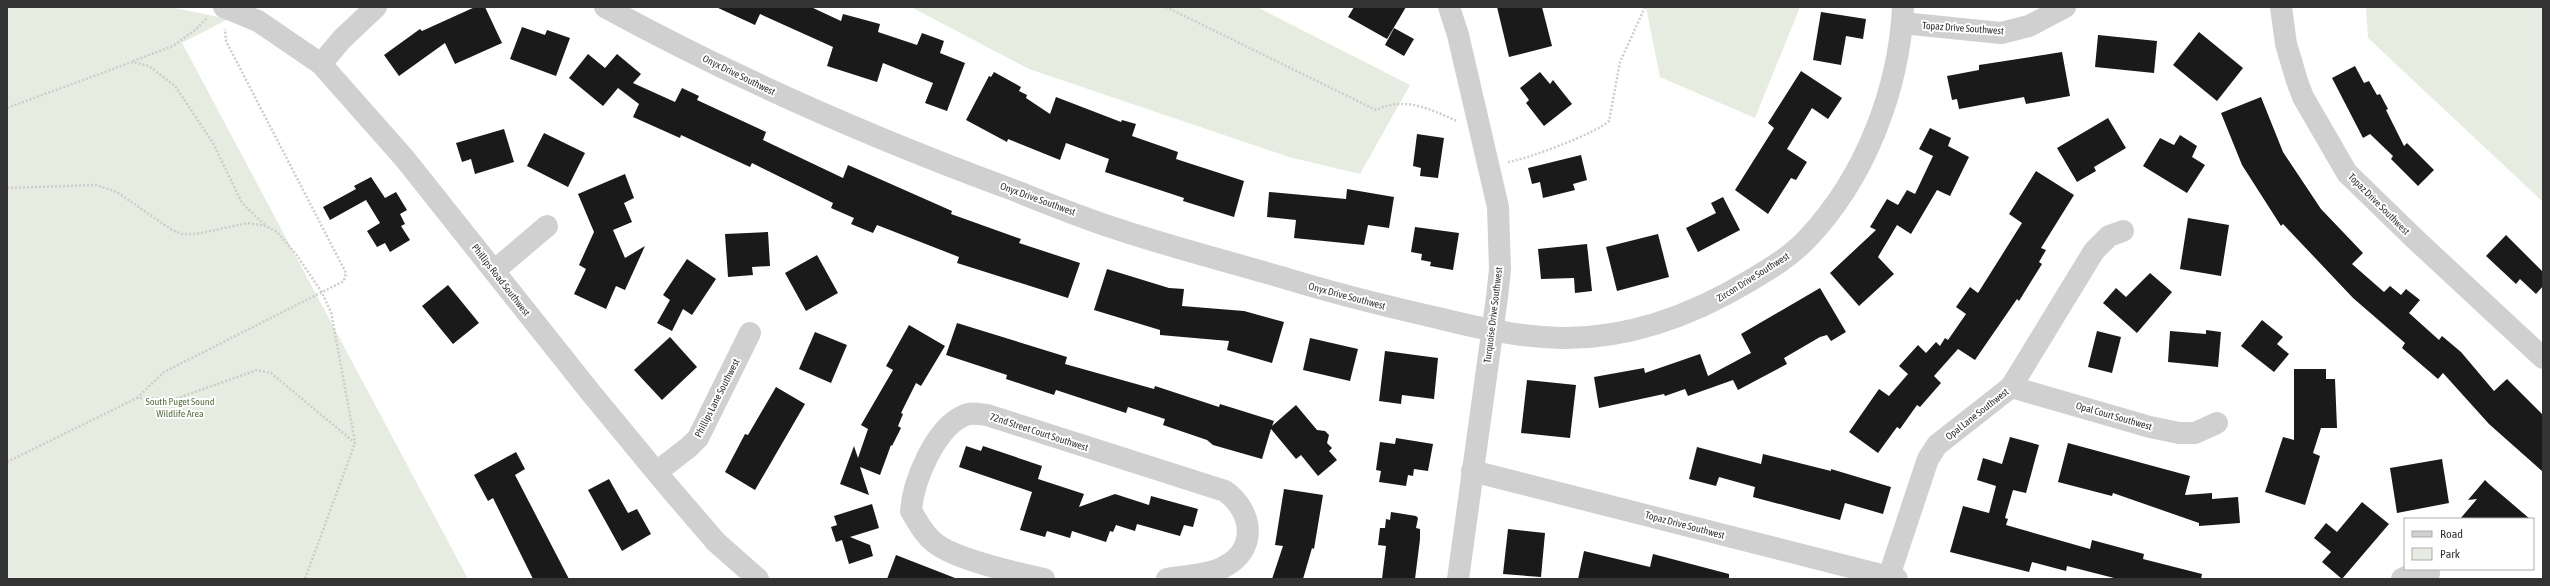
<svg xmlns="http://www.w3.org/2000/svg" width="2550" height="586" font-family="'Asap Condensed',sans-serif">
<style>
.green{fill:#e6ecdf}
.building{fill:#1a1a1a}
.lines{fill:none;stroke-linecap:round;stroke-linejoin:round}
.path{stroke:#cdcdcd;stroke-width:2.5;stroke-dasharray:2 2;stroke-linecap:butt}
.minor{stroke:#d0d0d0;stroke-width:22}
.labels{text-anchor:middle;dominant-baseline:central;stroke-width:4;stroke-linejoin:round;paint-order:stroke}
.street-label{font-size:10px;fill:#333;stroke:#fff}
.park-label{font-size:10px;fill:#56703f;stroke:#fff}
</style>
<rect width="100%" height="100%" fill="#fff"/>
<g class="green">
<polygon points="7,7 171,7 228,19 182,43 468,579 7,579"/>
<polygon points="911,7 1257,7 1410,85 1360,174 1289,157 1029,69"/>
<polygon points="1646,7 1800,7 1755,118 1660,77"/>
<polygon points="2366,7 2543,7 2543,202 2368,38"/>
</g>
<g class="building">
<polygon points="475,7 485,7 502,43 455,64 445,43 399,76 384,55 420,29 422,31"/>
<polygon points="716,7 811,7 841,21 843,14 880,24 878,32 917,45 922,33 944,41 940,53 965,63 947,111 925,103 933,83 883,63 877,82 827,66 833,47 760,14 755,25"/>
<polygon points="1354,7 1406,7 1387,39 1348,17"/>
<polygon points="1497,7 1542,7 1552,46 1509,57"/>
<polygon points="1821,12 1866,19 1863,39 1846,36 1841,65 1813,60"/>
<polygon points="522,27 545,35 547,30 570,38 556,76 510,59"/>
<polygon points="1394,28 1414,39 1404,56 1385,45"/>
<polygon points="2199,32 2243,68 2217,101 2173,65"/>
<polygon points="2098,35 2157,41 2154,73 2095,67"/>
<polygon points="2062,52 2070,96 2026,104 2024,97 1959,109 1957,99 1952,100 1947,76 1979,70 1979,65"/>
<polygon points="588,54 605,68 617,54 641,74 633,83 675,102 682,88 699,96 697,100 766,132 763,140 843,178 848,165 952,211 951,214 1021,239 1019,243 1080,263 1068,298 957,263 959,257 877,225 873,233 851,224 854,218 831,208 833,203 752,163 750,167 681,135 680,138 633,117 639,104 618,88 603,106 569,78"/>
<polygon points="2355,66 2364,83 2369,81 2377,95 2380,94 2388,109 2386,110 2404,146 2407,143 2434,170 2418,186 2391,159 2393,156 2370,134 2363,138 2332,78"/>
<polygon points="1801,71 1842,98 1828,119 1812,108 1787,149 1807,162 1796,180 1791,178 1768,214 1735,190 1774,128 1768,123"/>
<polygon points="994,72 1021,87 1019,91 1027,95 1026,98 1050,114 1056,97 1121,122 1122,120 1136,124 1132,136 1178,152 1176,159 1244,181 1234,217 1183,201 1184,198 1105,172 1109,159 1066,143 1060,160 1008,139 1007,142 966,120 989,76 991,77"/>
<polygon points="1540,72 1550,84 1553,80 1572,104 1544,126 1526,103 1529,100 1520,88"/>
<polygon points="2261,97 2283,152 2321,209 2363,253 2352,264 2384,292 2390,286 2401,295 2406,289 2420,300 2409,313 2439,340 2442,336 2461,352 2494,391 2507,379 2543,415 2543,472 2489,424 2443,373 2438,379 2402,348 2405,343 2353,298 2283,224 2281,226 2242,165 2221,113"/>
<polygon points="2108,118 2126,148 2094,167 2096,171 2077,182 2057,148"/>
<polygon points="1930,128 1951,138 1948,146 1969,157 1950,196 1937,190 1911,234 1897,225 1878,257 1894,274 1859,306 1830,273 1876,230 1870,227 1887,199 1898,205 1907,190 1915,194 1933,156 1919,149"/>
<polygon points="504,129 514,162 475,174 471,159 462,162 456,143"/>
<polygon points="544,133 585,153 568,187 527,166"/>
<polygon points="1417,134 1444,138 1438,178 1420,176 1421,168 1413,166"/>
<polygon points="2180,135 2197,146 2192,157 2205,165 2187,193 2143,166 2160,138 2174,145"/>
<polygon points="1581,155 1587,180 1573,184 1575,190 1543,198 1540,182 1532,184 1528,168"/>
<polygon points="2036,171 2074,195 2041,248 2046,250 2039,262 2042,264 2019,301 2017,299 1975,360 1958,349 1934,376 1941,383 1920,407 1917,405 1900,429 1897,427 1878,453 1849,432 1879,389 1889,396 1908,374 1899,366 1918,345 1926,353 1936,342 1940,346 1945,338 1948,340 1966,314 1956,307 1970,287 1978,293 2022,223 2009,214"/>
<polygon points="625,174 634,198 624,203 632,222 613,230 625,258 645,246 625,290 616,286 606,309 574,294 586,269 579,265 594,232 578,194"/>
<polygon points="371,177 385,198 396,192 407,210 400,214 405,224 401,226 410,240 390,252 385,243 377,247 367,231 380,223 366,200 330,220 323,207 356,189 354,186"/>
<polygon points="1347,189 1394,197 1389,228 1368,225 1364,245 1294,238 1296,220 1267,217 1269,192 1346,199"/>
<polygon points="1723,197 1740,230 1698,252 1686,228 1716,213 1711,203"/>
<polygon points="2188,218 2229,225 2221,276 2180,269"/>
<polygon points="1415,227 1459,233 1453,270 1430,266 1431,262 1421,260 1422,254 1411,252"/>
<polygon points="768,232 770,266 752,267 753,275 728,277 725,234"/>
<polygon points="1658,234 1669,277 1617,291 1606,247"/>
<polygon points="2506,235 2543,272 2543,286 2536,294 2520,279 2516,284 2486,256"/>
<polygon points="1587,244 1592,291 1575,293 1574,278 1541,279 1538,249"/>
<polygon points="817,255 838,293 806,311 785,273"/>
<polygon points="687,259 716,279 692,315 683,309 672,331 657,323 670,300 663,295"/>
<polygon points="1107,269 1169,288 1184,289 1182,306 1244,311 1284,322 1272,363 1227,350 1229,341 1160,335 1160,330 1094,310"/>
<polygon points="2150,273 2172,292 2137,333 2103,303 2116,288 2126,297"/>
<polygon points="448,285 479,323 453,344 422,306"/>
<polygon points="1820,288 1846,332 1831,341 1827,335 1820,337 1784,358 1787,364 1738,390 1733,380 1688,396 1685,389 1665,396 1664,394 1599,408 1594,377 1644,368 1645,373 1700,354 1708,376 1751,353 1741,334"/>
<polygon points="2262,320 2283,337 2277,344 2289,354 2274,372 2241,346"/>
<polygon points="957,323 1067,357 1065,364 1154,389 1155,386 1219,407 1220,404 1274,421 1272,426 1296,405 1317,430 1325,431 1329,435 1327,443 1332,448 1329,451 1337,460 1318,476 1301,455 1296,459 1271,429 1262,459 1213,445 1207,440 1163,425 1165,419 1128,407 1126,413 1056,390 1054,395 1006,379 1007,375 946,355"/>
<polygon points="909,325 945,346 921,386 916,383 901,413 903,414 898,426 901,428 892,446 891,445 880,475 860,467 869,495 840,484 854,446 858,458 868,429 861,425 893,370 886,366"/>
<polygon points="2206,330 2221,332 2218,367 2168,362 2170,331 2206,334"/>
<polygon points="2097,331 2121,337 2112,373 2088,367"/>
<polygon points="815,332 847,345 831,383 799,369"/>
<polygon points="670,337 697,367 662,400 634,370"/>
<polygon points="1310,338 1358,349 1350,381 1303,370"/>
<polygon points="1385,351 1438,358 1434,399 1402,395 1401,404 1379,401"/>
<polygon points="2294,369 2326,369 2326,379 2335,379 2337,428 2321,428 2313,453 2320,456 2305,505 2265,492 2283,437 2294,440"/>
<polygon points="1527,380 1576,385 1570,438 1521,433"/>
<polygon points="776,387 805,404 755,490 725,472 745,434 748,435"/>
<polygon points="2010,437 2039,445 2026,493 2013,490 2005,518 2008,519 2006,525 2090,549 2092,540 2144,554 2143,559 2202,574 2201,579 2118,579 2067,566 2066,571 2032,562 2029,572 1950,552 1963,506 1989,513 1996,486 1977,480 1983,458 2002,464"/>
<polygon points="1396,438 1433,444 1428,471 1414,469 1413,476 1408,475 1406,486 1379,482 1381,471 1376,470 1380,442 1395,444"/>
<polygon points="2068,443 2190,476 2185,495 2212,493 2212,499 2238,497 2240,523 2199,526 2199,523 2113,493 2112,496 2058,482"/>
<polygon points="966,446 981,451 983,446 1042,466 1038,479 1084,494 1079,507 1115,494 1149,505 1151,496 1198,509 1193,527 1184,525 1180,536 1137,524 1135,531 1116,525 1113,532 1110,531 1106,542 1072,531 1070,538 1047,531 1045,537 1020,530 1032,492 959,467"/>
<polygon points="1697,447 1761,464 1763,454 1831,471 1831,469 1891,487 1883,514 1845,503 1840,520 1753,497 1755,487 1719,477 1716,486 1689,479"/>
<polygon points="516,452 525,469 515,475 569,579 533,579 493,498 488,501 474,475"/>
<polygon points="2442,459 2449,503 2397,513 2390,468"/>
<polygon points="609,479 628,513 637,509 651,534 622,551 588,490"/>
<polygon points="2485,480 2489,484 2530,519 2460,519 2477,499 2468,500"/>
<polygon points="1284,489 1323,495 1314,549 1312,548 1303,579 1272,579 1283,546 1275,545"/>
<polygon points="2362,502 2389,524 2342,579 2322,562 2331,552 2314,538 2326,523 2337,532"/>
<polygon points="872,504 879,528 850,537 870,545 873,556 849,564 842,540 836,542 831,527 837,525 834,516"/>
<polygon points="1391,512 1416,516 1418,518 1416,528 1420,529 1420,539 1415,579 1382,579 1386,546 1378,545 1380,528 1385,528 1386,519 1390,520"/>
<polygon points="1508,529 1545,533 1541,577 1503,574"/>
<polygon points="1584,551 1650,567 1653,554 1729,574 1729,579 1578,579"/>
<polygon points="896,555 955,578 955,579 887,579"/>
</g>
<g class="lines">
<g class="path">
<path d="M1166,7L1376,110C1406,96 1429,109 1457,121"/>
<polyline points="133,61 173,46 195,30 208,17"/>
<polyline points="7,108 132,62 149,66 175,86 213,143 242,203 266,226"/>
<path d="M1508,162C1525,160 1597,133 1609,121L1620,62L1645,7"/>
<polyline points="7,188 96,185 117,192 172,230 182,234 196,234 248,223 266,226 277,232 296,254 321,291 331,312 355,442"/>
<polyline points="137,398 164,372 344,281 346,273 226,41 225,29"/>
<polyline points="7,462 137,398 175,399 257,370 271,373 355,443 305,579"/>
</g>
<g class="minor">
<polyline points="224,7 258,21 321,64 405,159 591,393 667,485 716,542 758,579"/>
<path d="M605,7C735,78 870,137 1008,188C1044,202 1080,217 1117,229C1171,247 1226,261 1281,277C1333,293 1385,306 1438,318C1478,328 1519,337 1561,338C1629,339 1693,315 1751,280C1771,268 1791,256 1807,239C1865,178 1899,90 1903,7"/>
<polyline points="1449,7 1458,35 1498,207 1500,269 1497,297 1458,579"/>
<polyline points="2281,7 2286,44 2297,81 2303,97 2347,173 2416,240 2543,358"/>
<polyline points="1902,23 2001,33 2029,26 2065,7"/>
<polyline points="321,64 342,39 376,7"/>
<polyline points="494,271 547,226"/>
<polyline points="2011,387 2150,427 2179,433 2195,433 2217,423"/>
<polyline points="658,471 689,447 698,438 750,333"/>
<polyline points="1472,471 1897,579"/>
<polyline points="1889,576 1928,459 1937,445 2011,387 2094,251 2109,236 2123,231"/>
<path d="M1044,579C1017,573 956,560 935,543C924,535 918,522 911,511C913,481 935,429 963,416C971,412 979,414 987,415L1225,491C1254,512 1258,551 1222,568C1206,575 1184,576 1167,579"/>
<polyline points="2402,579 2419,571 2429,573"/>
</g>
</g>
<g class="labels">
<g class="street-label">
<text transform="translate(1963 28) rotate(4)">Topaz Drive Southwest</text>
<text transform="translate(739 75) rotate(26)">Onyx Drive Southwest</text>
<text transform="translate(1038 199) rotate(20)">Onyx Drive Southwest</text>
<text transform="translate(2379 204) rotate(45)">Topaz Drive Southwest</text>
<text transform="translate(1753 277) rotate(-32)">Zircon Drive Southwest</text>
<text transform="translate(501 280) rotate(52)">Phillips Road Southwest</text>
<text transform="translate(1347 296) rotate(15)">Onyx Drive Southwest</text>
<text transform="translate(1493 315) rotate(-83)">Turquoise Drive Southwest</text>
<text transform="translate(717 398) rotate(-63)">Phillips Lane Southwest</text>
<text transform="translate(1977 414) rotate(-38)">Opal Lane Southwest</text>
<text transform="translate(2114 416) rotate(16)">Opal Court Southwest</text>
<text transform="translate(1039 432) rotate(18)">72nd Street Court Southwest</text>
<text transform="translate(1685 525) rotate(15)">Topaz Drive Southwest</text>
</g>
<g class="park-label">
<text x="180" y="401">South Puget Sound<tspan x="180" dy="12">Wildlife Area</tspan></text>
</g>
</g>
<rect width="2550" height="586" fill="none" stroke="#333333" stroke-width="16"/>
<rect x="2404" y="518" width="130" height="52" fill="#ffffff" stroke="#adadad"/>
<rect x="2412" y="531" width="20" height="6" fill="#d0d0d0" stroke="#adadad"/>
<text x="2440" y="538" font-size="12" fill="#333333">Road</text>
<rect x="2412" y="548" width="20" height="12" fill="#e6ecdf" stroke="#adadad"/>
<text x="2440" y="558" font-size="12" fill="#333333">Park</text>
</svg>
